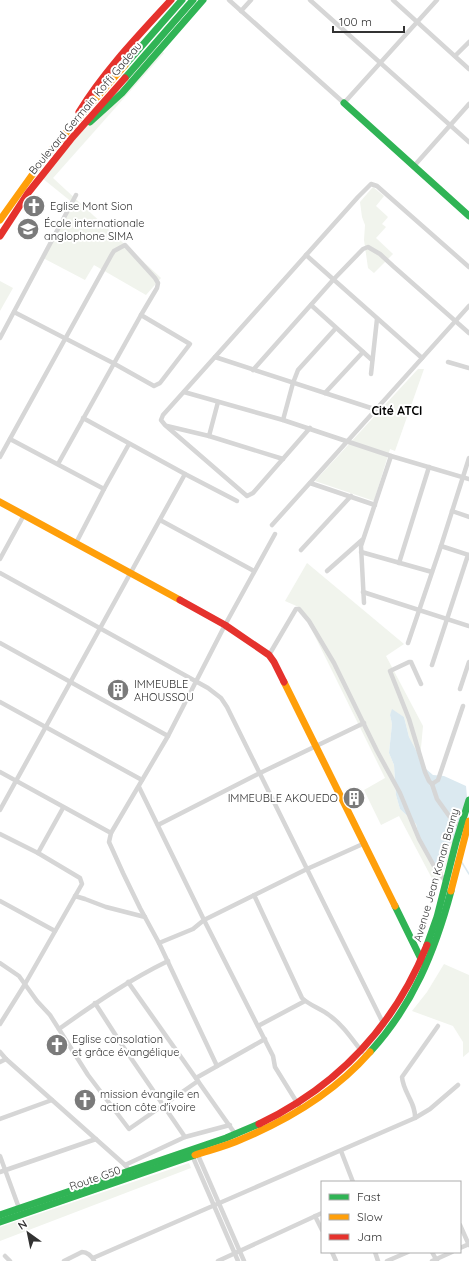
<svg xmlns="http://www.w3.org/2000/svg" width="469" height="1261" font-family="Quicksand,sans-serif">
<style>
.green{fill:#f1f4ed}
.water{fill:#dbe9f0}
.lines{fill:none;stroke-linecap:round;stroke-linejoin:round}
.stream{stroke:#dbe9f0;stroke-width:1.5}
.street{stroke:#d6d6d6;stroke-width:4.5}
.fast{stroke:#30b455;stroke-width:7}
.slow{stroke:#ff9f0a;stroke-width:7}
.jam{stroke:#e5322d;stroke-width:7}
.labels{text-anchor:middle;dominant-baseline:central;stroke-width:4;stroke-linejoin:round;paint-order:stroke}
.street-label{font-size:11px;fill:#323232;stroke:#fff}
.poi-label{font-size:11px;fill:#323232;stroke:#fff;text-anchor:start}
.neighbourhood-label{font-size:12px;font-weight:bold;fill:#000;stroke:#fff}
</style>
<rect width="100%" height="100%" fill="#fff"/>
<g class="green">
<polygon points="156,46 164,53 53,178 161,278 146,295 94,265 85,280 43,258 73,203 42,178"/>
<polygon points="373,187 384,196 376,206 388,217 382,224 386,227 376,238 393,254 374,273 368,268 364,240 365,225 362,217 360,202"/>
<polygon points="0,281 13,288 0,311"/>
<polygon points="418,369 424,369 395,451 390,449 374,501 315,481"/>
<polygon points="307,563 404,644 386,656 423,726 420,759 409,737 404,717 393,710 390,715 392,724 389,753 394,765 396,795 400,809 416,824 419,836 443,865 448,845 457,838 437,888 399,816 381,825 364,790 385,778 301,608 285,601"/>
<polygon points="444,964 469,975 469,1052 463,1057 463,1042 453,1026 412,1011 427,992"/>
<polygon points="189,1163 191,1168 0,1241 0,1227"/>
</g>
<polygon class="water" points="392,709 404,717 409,737 426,769 433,775 444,776 466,786 467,797 457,838 448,845 443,865 440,867 431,861 419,836 416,824 400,809 396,795 394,765 389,753 392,724 390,715"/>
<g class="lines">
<polyline class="stream" points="461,861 469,874"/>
<g class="street">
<polyline points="229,0 344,103 437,0"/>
<polyline points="310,0 469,142"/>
<polyline points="393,0 469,69"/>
<polyline points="241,11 251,0"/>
<polyline points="455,56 469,42"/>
<polyline points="414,166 469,104"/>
<polyline points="306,255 422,358"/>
<polyline points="311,305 372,360"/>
<polyline points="14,312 113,363 154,386 160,383 190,344 141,315 58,464"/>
<polyline points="0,338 76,195"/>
<polyline points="215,357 377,410"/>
<polyline points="448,362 469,368"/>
<polyline points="253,370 333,280 363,249 368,247 380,254 393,266 469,333"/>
<polyline points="371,374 377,319"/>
<polyline points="184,392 283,420 391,456 469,479"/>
<polyline points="325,393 363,352"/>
<polyline points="83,418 185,474 237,501"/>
<polyline points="283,420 293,383 298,370 336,328"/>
<polyline points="167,426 209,436 283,459"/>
<polyline points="310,428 253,493 247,496 165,425 161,420 163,415 358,197 371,184 377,186 469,267"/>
<polyline points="209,436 218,402"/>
<polyline points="10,439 104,489"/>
<polyline points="0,457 112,254 114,251 125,245 155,278 158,283 157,288 141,315"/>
<polyline points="310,483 375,505"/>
<polyline points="452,511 469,517"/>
<polyline points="160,520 254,571"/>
<polyline points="272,525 469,306"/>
<polyline points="76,543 104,489 129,444"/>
<polyline points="441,546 469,555"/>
<polyline points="301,550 351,496"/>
<polyline points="361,552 432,572"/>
<polyline points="0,559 24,515"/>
<polyline points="399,563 429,467"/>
<polyline points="327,571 362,540"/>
<polyline points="0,573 208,688 221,698 227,707 384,1025"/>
<polyline points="363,592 469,626"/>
<polyline points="364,603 361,546 391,456"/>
<polyline points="0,643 168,736"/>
<polyline points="408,643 441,546 469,458"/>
<polyline points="269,655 296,609 299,609 309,621 334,663 377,751 400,793 419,839 434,866 446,882"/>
<polyline points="432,665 468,555"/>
<polyline points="421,684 411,662 409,662 390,671 409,719 425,772 429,781 432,784 438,780 463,706"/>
<polyline points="460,689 469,662"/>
<polyline points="0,702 142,780"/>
<polyline points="0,772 111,833 109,842 123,873 140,908 159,943 217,1066"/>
<polyline points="432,784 437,799 452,820 461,827"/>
<polyline points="139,787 204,920 273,1056 275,1067 301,1109"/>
<polyline points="0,810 185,474"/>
<polyline points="158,825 260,773 364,723"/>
<polyline points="111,833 168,736 225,625 275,534"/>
<polyline points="0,834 38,853 80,878 82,884 25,984 0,1024"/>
<polyline points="38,853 63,808"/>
<path d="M254,895L302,998C309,1005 321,1009 329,1015C343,1025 352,1039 362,1052"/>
<polyline points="75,896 85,899 106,907 145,917"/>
<polyline points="0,901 55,931"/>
<polyline points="159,943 193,929 204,920 307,869 365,843"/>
<polyline points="0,963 19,976 37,1001 50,1015 88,1075 129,1129 198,1081"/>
<polyline points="128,982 236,1135"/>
<polyline points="95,1003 122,1045 185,1137"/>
<polyline points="258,1026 305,1001"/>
<path d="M59,1029C94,1004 129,980 168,961"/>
<polyline points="0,1052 6,1059 125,1165 134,1177"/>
<polyline points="0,1062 6,1059"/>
<polyline points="196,1078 265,1039"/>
<path d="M415,1118C416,1103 403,1092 402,1077L438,1026"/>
<polyline points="0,1119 52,1100"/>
<polyline points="341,1151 353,1182"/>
<polyline points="197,1153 244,1261"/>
<polyline points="192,1155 238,1261"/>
<polyline points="0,1156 19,1208"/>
<polyline points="125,1165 185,1137 230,1125"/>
<polyline points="0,1172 96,1139"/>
<polyline points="315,1216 322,1230"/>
<polyline points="460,1225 469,1245"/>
<polyline points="460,1248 469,1244"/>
<polyline points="332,1252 336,1261"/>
<polyline points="375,1252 378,1261"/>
<polyline points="432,1252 437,1261"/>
<polyline points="5,1256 10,1261"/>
<polyline points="93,1258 415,1118 430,1109 458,1085"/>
<path d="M64,1261L82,1252C87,1252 92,1256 94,1261"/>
<polyline points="218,1261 322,1213"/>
<polyline points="387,1261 408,1252"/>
<polyline points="432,1261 452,1252"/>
</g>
<g class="fast">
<polyline points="125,65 182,0"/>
<polyline points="125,78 193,0"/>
<polyline points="344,103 469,216"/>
<polyline points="90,122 122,93 203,0"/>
<polyline points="395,906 422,961"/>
<polyline points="427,945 437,917 456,842 469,800"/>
<path d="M370,1052C413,1005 435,951 451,891"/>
<polyline points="0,1215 226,1138 259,1124"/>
<polyline points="0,1222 195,1155"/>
</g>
<g class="slow">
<polyline points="0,220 45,157 125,65"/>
<polyline points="0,502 180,600"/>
<polyline points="284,682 395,906"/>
<polyline points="451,891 469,821"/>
<path d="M195,1155C210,1150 227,1146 242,1139C290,1119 335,1092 370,1052"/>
</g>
<g class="jam">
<path d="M79,112C105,70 138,36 171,0"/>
<polyline points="0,236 28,193 71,139 125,78"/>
<polyline points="180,600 225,625 269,655 274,662 284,682"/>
<path d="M259,1124C338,1086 394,1027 427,945"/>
</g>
</g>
<defs>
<g id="church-disc" transform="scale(1.15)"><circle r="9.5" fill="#7a7a7a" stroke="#fff"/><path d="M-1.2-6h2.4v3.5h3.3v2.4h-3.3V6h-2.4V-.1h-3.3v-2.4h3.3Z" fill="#fff"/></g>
<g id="university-disc" transform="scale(1.15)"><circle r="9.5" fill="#7a7a7a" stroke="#fff"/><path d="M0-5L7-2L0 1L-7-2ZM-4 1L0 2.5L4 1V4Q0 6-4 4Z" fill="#fff"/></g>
<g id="building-disc" transform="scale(1.15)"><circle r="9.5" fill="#7a7a7a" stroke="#fff"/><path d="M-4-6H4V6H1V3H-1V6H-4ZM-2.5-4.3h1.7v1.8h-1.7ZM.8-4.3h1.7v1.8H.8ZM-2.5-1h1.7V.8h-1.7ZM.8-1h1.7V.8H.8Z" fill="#fff"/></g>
</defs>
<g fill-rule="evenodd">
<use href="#church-disc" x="34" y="206"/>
<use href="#university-disc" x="28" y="229"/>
<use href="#building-disc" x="118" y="690"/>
<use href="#building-disc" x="354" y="798"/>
<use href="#church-disc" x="57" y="1045"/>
<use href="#church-disc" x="85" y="1100"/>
</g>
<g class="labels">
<g class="street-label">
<text transform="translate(85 108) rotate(-50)">Boulevard Germain Koffi Gadeau</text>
<text transform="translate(436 875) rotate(-74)">Avenue Jean Konan Banny</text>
<text transform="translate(95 1178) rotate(-19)">Route G50</text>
</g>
<g class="poi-label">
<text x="50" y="206">Eglise Mont Sion</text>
<text x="44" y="223">École internationale<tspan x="44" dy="13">anglophone SIMA</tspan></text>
<text x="134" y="684">IMMEUBLE<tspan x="134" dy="13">AHOUSSOU</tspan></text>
<text x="338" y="798" text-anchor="end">IMMEUBLE AKOUEDO</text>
<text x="72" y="1039">Eglise consolation<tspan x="72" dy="13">et grâce évangélique</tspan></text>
<text x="100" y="1094">mission évangile en<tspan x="100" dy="13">action côte d'ivoire</tspan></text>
</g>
<g class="neighbourhood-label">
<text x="397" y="410">Cité ATCI</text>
</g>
</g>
<rect x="321" y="1181" width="140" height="72" fill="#ffffff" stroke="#adadad"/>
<rect x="329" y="1194" width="20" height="6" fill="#30b455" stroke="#adadad"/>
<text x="357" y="1201" font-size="12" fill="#323232">Fast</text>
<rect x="329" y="1214" width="20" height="6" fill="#ff9f0a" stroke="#adadad"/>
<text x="357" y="1221" font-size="12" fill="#323232">Slow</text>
<rect x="329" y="1234" width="20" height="6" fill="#e5322d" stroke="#adadad"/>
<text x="357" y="1241" font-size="12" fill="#323232">Jam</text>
<g transform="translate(28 1233) rotate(327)" stroke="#ffffff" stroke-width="3" paint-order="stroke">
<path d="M0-3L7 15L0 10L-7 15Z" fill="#323232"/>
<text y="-6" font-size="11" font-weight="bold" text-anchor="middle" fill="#323232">N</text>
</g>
<path d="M333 26v6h71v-6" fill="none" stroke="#323232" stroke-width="2"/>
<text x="339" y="26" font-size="12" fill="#323232" stroke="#ffffff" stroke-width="3" paint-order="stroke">100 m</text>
</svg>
